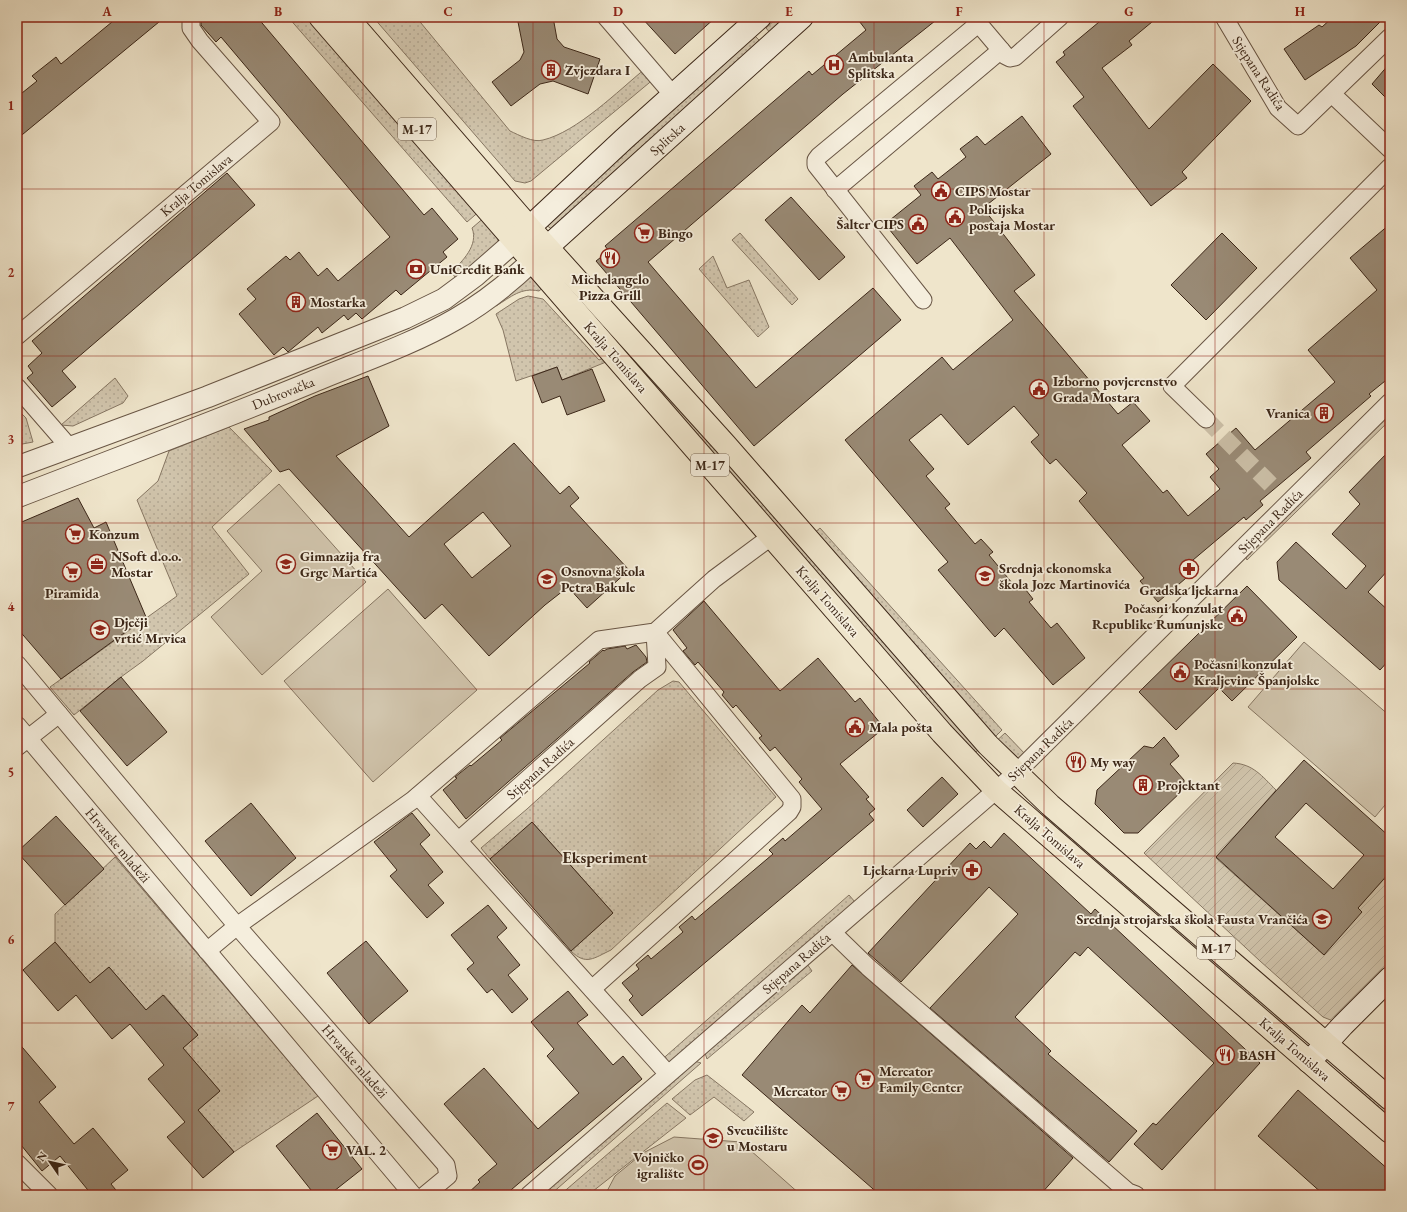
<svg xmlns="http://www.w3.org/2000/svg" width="1407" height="1212" font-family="'EB Garamond',serif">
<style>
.grass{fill:url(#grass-dots);stroke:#867662}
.garden{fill:url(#garden-furrows);stroke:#867662}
.pitch{fill:#d1c5ad;stroke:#867662}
.building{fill:#998a75;stroke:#3c2718;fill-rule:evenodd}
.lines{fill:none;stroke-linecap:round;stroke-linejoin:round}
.minor-tunnel{stroke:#cbbfa7;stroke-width:17;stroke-dasharray:17 8;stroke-linecap:butt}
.minor-casing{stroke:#695645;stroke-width:19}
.tertiary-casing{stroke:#695645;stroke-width:23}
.secondary-casing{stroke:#3c2718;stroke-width:24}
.primary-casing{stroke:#3c2718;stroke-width:24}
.minor{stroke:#f5eedd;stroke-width:17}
.tertiary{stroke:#f5eedd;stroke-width:21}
.secondary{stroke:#f5eedd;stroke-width:22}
.primary{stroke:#efe5cb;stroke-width:22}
.grid{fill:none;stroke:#8f2418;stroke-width:1;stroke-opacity:0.55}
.labels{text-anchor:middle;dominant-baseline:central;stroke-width:3.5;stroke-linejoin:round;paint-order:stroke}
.shield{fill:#f5eedd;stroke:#746353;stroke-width:1}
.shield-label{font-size:13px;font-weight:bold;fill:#3c2718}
.poi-label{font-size:14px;font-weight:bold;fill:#3c2718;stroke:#f5eedd;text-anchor:start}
.street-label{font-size:14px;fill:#3c2718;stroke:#f5eedd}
.quarter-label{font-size:16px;font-weight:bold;fill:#3c2718;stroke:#f5eedd}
.neatline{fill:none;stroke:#8f2418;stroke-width:1.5}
.grid-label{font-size:13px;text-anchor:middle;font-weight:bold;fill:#8f2418}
</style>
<defs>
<pattern id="grass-dots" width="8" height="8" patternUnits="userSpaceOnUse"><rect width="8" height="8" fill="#d1c5ad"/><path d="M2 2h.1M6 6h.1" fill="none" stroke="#b4a994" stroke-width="1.8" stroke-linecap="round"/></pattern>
<pattern id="garden-furrows" width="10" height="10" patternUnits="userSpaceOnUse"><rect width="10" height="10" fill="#d1c5ad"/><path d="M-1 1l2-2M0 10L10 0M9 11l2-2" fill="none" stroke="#b4a994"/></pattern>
</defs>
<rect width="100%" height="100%" fill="#efe5cb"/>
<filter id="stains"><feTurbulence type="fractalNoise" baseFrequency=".005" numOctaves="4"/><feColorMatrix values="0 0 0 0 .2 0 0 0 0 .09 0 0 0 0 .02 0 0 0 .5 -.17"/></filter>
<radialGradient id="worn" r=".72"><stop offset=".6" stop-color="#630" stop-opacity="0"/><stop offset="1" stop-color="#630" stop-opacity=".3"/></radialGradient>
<g class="grass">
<polygon points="288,17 315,17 482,209 467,222"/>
<path d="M373,17H416L510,131C519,135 533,143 543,140C577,132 618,91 646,68L655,78L531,181L525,183L515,181Z"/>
<polygon points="778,17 791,17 771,34 766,28"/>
<polygon points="755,36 762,43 553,230 546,225"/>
<path d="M486,216L498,230V243L459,282L451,272C462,262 479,245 472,228Z"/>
<polygon points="740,233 798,299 792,305 732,240"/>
<polygon points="713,256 727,288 749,280 769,327 758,337 699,269"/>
<path d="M530,272L549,283L539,291C521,287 511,297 496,306L491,298Z"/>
<polygon points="564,276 980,749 974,753 560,280"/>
<polygon points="528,296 543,299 599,360 603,358 606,362 562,380 557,367 516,381 503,330 496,314 519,299"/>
<polygon points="115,378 128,396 123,403 73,426 61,425"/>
<polygon points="17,409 26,418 33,442 17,445"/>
<polygon points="1390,412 1390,420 1247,560 1245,556"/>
<polygon points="229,427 272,471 212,527 249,574 143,661 121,677 74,715 50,687 177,596 137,500 158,481 169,451"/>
<polygon points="820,528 1002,730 990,742 812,535"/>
<path d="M673,681L679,682L776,797L611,950C594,958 586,966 571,951L613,913L533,823L490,859L481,848L527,809L658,690Z"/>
<polygon points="1005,733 1026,755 1016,765 992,745"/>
<polygon points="1045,815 1294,1026 1289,1031 1042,818"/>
<polygon points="115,857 318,1096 234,1152 198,1110 220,1091 183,1048 198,1035 164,995 146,1010 109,967 90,983 55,942 55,914"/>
<polygon points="849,895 855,902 664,1069 658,1063"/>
<polygon points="805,961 812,971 707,1059 704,1050"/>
<polygon points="691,1060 701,1063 550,1195 537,1195"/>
<polygon points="707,1075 754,1112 744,1121 714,1097 690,1115 672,1099 695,1080"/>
<polygon points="1355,1079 1390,1110 1390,1118 1350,1084"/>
<polygon points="667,1103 686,1118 588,1195 560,1195"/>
</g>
<path class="garden" d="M1233,763C1253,764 1262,776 1276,790L1216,858L1324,955L1358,908L1384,879L1390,884V970L1333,1021L1323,1017L1260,961L1144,853Z"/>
<g class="pitch">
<polygon points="279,484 366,582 262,675 211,617 262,571 227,531"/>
<polygon points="388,589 477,690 373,782 284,681"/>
<polygon points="1304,642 1390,716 1390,799 1375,817 1248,707"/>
<polygon points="674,1137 741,1142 801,1195 605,1195 615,1176 643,1153"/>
</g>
<g class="building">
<polygon points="118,17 165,17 17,139 17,97 37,81 32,76 56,57 61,64"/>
<polygon points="201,17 257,17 424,215 432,208 458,239 443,252 447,257 401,295 396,290 362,319 356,313 348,320 344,315 322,333 318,327 288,352 283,347 274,355 239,314 256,299 247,289 286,256 290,260 299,252 318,276 327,268 338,281 390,237 221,37 216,42 201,25"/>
<polygon points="517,17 553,17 557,39 564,47 600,59 588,94 553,81 540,84 511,106 492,82 520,60 524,52"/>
<polygon points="641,17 716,17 675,54"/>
<polygon points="856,17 940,17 843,94 648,262 756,388 873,288 901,320 754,446 596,261 609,251 605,246 809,71 812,75 866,30"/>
<polygon points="1105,17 1158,17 1129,41 1132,45 1102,68 1149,129 1213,64 1251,101 1182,172 1187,178 1151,206 1073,106 1084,97 1056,62 1065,55 1063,52"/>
<polygon points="1333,17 1385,17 1356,46 1305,80 1284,49 1319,25 1322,27"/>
<polygon points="1390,63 1390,102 1372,84"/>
<polygon points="1022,116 1051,154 983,208 1035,275 1014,291 1118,414 1133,402 1150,421 1122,445 1163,493 1167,490 1188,516 1220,489 1210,477 1219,469 1206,454 1236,428 1255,450 1335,382 1308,350 1377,290 1350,258 1390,224 1390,377 1369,394 1371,396 1306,452 1311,458 1260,501 1263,505 1246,520 1244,517 1193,560 1199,567 1158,602 1140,581 1144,578 1079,501 1087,493 1056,459 1050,464 1031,442 1039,435 1014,406 968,445 941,414 909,440 934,469 926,476 950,504 945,508 975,544 981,539 993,552 989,555 1017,589 1022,585 1033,599 1029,602 1051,628 1057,623 1085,658 1053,685 1004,628 995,637 988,629 938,570 948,562 845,440 942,357 953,370 1013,320 950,238 917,264 885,224 921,195 914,186 932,172 938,179 966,157 960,149 977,136 985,145"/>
<polygon points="227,173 255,205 62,371 76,387 52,407 27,378 33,373 28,366 42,353 32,341"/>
<polygon points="791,197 845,257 819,280 765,220"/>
<polygon points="1222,233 1257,268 1206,320 1171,285"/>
<polygon points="557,367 562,380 592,369 605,401 567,415 560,396 542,403 532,376"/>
<path d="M368,376L389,426L336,456L409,537L514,443L560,494L569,486L579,498L570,506L629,570L587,608L568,587L545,605L489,656L442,604L425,619L289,469L280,472L244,429L269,420V417L315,396ZM483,512L511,546L472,578L444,544Z"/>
<polygon points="1390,450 1390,568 1368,592 1390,612 1390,659 1380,670 1279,580 1277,562 1296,542 1346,589 1366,566 1332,534 1360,504 1349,492"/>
<polygon points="78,498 94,528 106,522 146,617 61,679 17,628 17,524"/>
<polygon points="1247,586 1297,637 1232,701 1219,688 1176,730 1139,692"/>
<polygon points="704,601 780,691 818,658 855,702 860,698 884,728 840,764 869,797 866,799 875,809 869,814 874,820 642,1016 629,1000 633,996 622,983 639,969 636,965 648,955 651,959 683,932 679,927 692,916 695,920 773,854 769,850 783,838 785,841 822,809 799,782 802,779 775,747 770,751 759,738 762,736 736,705 733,708 722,695 724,692 698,662 695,665 683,651 687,648 673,630"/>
<polygon points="636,645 646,657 647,662 633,672 466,819 443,790 457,778 455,777 470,765 471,766 502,740 500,738 590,663 589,662 603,650 604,651 607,649 625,646 627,649"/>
<polygon points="121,677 167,732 127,766 80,711"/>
<polygon points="1164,737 1179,756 1170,764 1184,780 1184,789 1138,833 1124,833 1095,804 1097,790 1144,746 1153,748"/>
<path d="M1304,760L1390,837V872L1358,908L1362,912L1324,955L1216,857ZM1306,803L1364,855L1333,889L1275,837Z"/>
<polygon points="942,777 958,794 923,827 907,810"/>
<polygon points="251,803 296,858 251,896 205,841"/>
<polygon points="412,813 430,835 420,844 443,872 428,885 444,903 427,918 390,876 397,870 374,842"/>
<polygon points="56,816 104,869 65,905 17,852"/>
<polygon points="532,822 613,913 571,951 490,859"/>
<polygon points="1004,833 1091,914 1095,909 1260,1063 1162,1170 1134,1144 1153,1123 1156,1125 1214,1063 1088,947 1080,956 1075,952 1015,1017 1051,1051 1048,1054 1137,1131 1109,1162 930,1008 1018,914 989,887 901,982 868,953 970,843 976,849 984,841 991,848"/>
<polygon points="488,905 507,928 497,937 520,965 508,975 528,999 512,1013 492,989 487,993 467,969 474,963 451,935"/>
<polygon points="366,941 408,991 369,1024 327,973"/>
<polygon points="55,942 90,983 109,967 146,1010 163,995 198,1035 183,1048 220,1091 198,1110 234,1152 203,1178 167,1137 185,1122 148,1079 164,1065 130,1024 112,1039 76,995 58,1011 23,970"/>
<polygon points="852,965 1073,1158 1040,1195 880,1195 742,1075 802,1005 810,1013"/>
<polygon points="568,991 588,1015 577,1023 613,1065 623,1056 642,1079 505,1195 466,1195 480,1182 478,1180 497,1164 444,1104 484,1068 538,1129 579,1093 547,1056 554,1049 531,1022"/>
<polygon points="17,1041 56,1087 39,1102 74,1144 93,1128 128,1170 111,1184 120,1195 92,1195 60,1156 42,1171 17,1140"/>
<polygon points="1298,1090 1390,1171 1390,1195 1324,1195 1258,1136"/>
<polygon points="317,1113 362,1169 329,1195 315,1195 276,1146"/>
</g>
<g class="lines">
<polyline class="minor-tunnel" points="1206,419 1275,489"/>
<g class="minor-casing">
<g id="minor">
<polyline points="606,17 673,95"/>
<polyline points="973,17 1006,56 1010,58 1015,57 1060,17"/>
<polyline points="1224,17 1278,108 1298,126 1390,37"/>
<polyline points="1332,94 1390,149"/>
<polyline points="835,190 1001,50"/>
<polyline points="923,300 816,165 816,160 819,156 978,24"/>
<polyline points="17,336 271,122 200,41 191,28 191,17"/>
<polyline points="17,387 70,448"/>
<polyline points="1206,419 1172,386 1390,167"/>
<polyline points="17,664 237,926 446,1165 448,1176 425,1195"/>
<polyline points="17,725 413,1195"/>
<polyline points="17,747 59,714"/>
<polyline points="418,796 668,1074"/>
<polyline points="459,840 640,679 657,667 655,632 792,799 792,807 789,812 592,989"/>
<polyline points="832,932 868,967 1128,1192 1136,1195"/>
<polyline points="207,951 237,926 413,800 599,640 655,632 714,579 772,536"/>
<polyline points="17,1163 49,1195"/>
<polyline points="529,1195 1016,773 1390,402"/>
</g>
</g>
<g class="tertiary-casing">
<g id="tertiary">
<polyline points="17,467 207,397 405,318 444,299 475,276 515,241"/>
<path d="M17,497C115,459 215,422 312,382C360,362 411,345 456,319C484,303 509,283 532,261"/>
</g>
</g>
<g class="secondary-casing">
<g id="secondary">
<polyline points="516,240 624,139 760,17"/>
<polyline points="533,260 802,17"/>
<polyline points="1309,1062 1343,1025 1390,978"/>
</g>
</g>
<g class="primary-casing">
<g id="primary">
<polyline points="320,17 942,733 996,790 1390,1132"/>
<polyline points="347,17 529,227 725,444 988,745 1050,805 1390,1099"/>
</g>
</g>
<use href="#minor" class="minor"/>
<use href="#tertiary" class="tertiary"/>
<use href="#secondary" class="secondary"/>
<use href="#primary" class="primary"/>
</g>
<path class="grid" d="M192,17V1195M363,17V1195M533,17V1195M704,17V1195M874,17V1195M1044,17V1195M1215,17V1195M17,189H1390M17,356H1390M17,523H1390M17,689H1390M17,856H1390M17,1023H1390"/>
<defs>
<g id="hospital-ring" transform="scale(1)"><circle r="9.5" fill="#f5eedd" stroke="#8f2418" stroke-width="1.5"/><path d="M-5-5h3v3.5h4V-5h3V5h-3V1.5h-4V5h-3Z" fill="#8f2418"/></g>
<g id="building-ring" transform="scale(1)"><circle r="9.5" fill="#f5eedd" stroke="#8f2418" stroke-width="1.5"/><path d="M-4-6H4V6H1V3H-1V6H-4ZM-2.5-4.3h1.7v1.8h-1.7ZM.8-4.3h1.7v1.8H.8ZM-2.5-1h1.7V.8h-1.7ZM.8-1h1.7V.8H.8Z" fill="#8f2418"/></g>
<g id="civic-ring" transform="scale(1)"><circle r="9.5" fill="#f5eedd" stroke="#8f2418" stroke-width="1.5"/><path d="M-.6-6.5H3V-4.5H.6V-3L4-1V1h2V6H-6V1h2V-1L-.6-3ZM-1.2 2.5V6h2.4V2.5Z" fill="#8f2418"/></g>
<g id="supermarket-ring" transform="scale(1)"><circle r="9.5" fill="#f5eedd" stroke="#8f2418" stroke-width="1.5"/><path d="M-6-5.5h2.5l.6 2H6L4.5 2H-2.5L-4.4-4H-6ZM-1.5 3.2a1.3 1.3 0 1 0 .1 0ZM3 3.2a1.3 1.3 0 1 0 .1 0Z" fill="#8f2418"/></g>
<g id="restaurant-ring" transform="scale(1)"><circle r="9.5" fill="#f5eedd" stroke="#8f2418" stroke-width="1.5"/><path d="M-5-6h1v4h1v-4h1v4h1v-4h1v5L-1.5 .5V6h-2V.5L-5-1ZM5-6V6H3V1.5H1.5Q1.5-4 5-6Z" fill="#8f2418"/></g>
<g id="bank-ring" transform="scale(1)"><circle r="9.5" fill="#f5eedd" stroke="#8f2418" stroke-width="1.5"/><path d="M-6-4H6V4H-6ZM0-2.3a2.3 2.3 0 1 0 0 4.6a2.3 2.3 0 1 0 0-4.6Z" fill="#8f2418"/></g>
<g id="office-ring" transform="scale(1)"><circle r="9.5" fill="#f5eedd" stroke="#8f2418" stroke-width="1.5"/><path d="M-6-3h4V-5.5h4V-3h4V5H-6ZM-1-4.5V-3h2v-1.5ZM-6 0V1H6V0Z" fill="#8f2418"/></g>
<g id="school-ring" transform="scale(1)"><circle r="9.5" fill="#f5eedd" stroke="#8f2418" stroke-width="1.5"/><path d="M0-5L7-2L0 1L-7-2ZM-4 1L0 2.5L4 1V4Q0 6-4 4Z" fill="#8f2418"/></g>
<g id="pharmacy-ring" transform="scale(1)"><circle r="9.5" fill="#f5eedd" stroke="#8f2418" stroke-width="1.5"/><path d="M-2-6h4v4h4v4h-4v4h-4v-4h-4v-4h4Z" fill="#8f2418"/></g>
<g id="university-ring" transform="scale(1)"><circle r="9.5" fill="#f5eedd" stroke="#8f2418" stroke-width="1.5"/><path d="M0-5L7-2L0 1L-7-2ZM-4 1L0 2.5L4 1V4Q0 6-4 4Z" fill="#8f2418"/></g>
<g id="stadium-ring" transform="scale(1)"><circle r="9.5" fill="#f5eedd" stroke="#8f2418" stroke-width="1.5"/><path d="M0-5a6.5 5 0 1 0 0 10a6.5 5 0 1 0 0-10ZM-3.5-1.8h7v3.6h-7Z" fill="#8f2418"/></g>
</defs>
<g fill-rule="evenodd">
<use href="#hospital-ring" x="834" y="65"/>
<use href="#building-ring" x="551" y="70"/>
<use href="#civic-ring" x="941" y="191"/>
<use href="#civic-ring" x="955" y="217"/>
<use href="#civic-ring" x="918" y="224"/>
<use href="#supermarket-ring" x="644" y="233"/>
<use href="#restaurant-ring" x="610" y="258"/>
<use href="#bank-ring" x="416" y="269"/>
<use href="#building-ring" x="296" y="302"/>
<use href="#civic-ring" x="1039" y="389"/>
<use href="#building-ring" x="1324" y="413"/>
<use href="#supermarket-ring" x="75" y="534"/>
<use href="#office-ring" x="97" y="564"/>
<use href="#school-ring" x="286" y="564"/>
<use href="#pharmacy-ring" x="1189" y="569"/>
<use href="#supermarket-ring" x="72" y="572"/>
<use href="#school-ring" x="985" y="576"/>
<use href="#school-ring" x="547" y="579"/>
<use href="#civic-ring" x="1237" y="616"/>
<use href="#school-ring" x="100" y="630"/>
<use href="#civic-ring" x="1180" y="672"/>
<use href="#civic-ring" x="855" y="727"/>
<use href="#restaurant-ring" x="1076" y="762"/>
<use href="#building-ring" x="1143" y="785"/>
<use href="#pharmacy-ring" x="972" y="870"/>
<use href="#school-ring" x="1322" y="919"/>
<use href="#restaurant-ring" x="1225" y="1055"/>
<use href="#supermarket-ring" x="865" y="1079"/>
<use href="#supermarket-ring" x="841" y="1091"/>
<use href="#university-ring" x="713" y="1138"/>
<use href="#supermarket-ring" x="332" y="1150"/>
<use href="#stadium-ring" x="698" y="1165"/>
</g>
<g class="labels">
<g class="shield">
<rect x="398" y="118" width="38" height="22" rx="3"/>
<rect x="691" y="454" width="38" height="22" rx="3"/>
<rect x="1197" y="937" width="38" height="22" rx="3"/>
</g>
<g class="shield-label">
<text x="417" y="129">M-17</text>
<text x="710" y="465">M-17</text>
<text x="1216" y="948">M-17</text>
</g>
<g class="poi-label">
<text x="848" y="57">Ambulanta<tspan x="848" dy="16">Splitska</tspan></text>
<text x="565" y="70">Zvjezdara I</text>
<text x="955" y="191">CIPS Mostar</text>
<text x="969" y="209">Policijska<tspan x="969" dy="16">postaja Mostar</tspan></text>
<text x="904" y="224" text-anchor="end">Šalter CIPS</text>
<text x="658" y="233">Bingo</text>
<text x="430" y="269">UniCredit Bank</text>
<text x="610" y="279" text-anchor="middle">Michelangelo<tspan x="610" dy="16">Pizza Grill</tspan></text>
<text x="310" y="302">Mostarka</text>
<text x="1053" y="381">Izborno povjerenstvo<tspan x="1053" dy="16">Grada Mostara</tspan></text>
<text x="1310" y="413" text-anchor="end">Vranica</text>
<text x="89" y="534">Konzum</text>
<text x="111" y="556">NSoft d.o.o.<tspan x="111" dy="16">Mostar</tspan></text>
<text x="300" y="556">Gimnazija fra<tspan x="300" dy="16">Grge Martića</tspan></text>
<text x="999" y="568">Srednja ekonomska<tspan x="999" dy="16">škola Joze Martinovića</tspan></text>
<text x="561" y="571">Osnovna škola<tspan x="561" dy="16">Petra Bakule</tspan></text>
<text x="1189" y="590" text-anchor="middle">Gradska ljekarna</text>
<text x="72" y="593" text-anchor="middle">Piramida</text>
<text x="1223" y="608" text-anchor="end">Počasni konzulat<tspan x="1223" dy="16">Republike Rumunjske</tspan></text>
<text x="114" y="622">Dječji<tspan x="114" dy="16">vrtić Mrvica</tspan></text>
<text x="1194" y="664">Počasni konzulat<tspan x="1194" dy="16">Kraljevine Španjolske</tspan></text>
<text x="869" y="727">Mala pošta</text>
<text x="1090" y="762">My way</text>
<text x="1157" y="785">Projektant</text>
<text x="958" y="870" text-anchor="end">Ljekarna Lupriv</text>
<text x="1308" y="919" text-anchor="end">Srednja strojarska škola Fausta Vrančića</text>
<text x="1239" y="1055">BASH</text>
<text x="879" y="1071">Mercator<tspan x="879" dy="16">Family Center</tspan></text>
<text x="827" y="1091" text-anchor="end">Mercator</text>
<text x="727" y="1130">Sveučilište<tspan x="727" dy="16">u Mostaru</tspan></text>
<text x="346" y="1150">VAL. 2</text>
<text x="684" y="1157" text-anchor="end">Vojničko<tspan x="684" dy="16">igralište</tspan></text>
</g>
<g class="street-label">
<text transform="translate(1259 73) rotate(57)">Stjepana Radića</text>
<text transform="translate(667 139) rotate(-42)">Splitska</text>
<text transform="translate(196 185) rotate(-40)">Kralja Tomislava</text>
<text transform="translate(616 357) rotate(49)">Kralja Tomislava</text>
<text transform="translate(283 393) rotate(-22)">Dubrovačka</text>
<text transform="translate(1270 521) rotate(-45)">Stjepana Radića</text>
<text transform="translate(828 601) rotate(49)">Kralja Tomislava</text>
<text transform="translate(1040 749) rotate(-44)">Stjepana Radića</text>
<text transform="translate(540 768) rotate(-42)">Stjepana Radića</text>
<text transform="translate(1050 836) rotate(41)">Kralja Tomislava</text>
<text transform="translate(118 845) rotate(50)">Hrvatske mladeži</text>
<text transform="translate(796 963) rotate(-41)">Stjepana Radića</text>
<text transform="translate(1295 1049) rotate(41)">Kralja Tomislava</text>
<text transform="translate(355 1061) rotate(49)">Hrvatske mladeži</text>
</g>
<g class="quarter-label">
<text x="605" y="857">Eksperiment</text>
</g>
</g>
<rect width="1407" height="1212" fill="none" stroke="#efe5cb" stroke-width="44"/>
<g transform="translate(50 1162) rotate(304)" stroke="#f5eedd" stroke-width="3" paint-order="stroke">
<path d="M0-3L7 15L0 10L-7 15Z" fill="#3c2718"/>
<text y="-6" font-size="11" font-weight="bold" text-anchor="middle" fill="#3c2718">N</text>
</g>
<rect x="22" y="22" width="1363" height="1168" class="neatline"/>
<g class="grid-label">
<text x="107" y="16">A</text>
<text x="278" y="16">B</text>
<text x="448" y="16">C</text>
<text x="618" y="16">D</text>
<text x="789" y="16">E</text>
<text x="959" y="16">F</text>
<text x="1129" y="16">G</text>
<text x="1300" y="16">H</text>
<text x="11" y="110">1</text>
<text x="11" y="277">2</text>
<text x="11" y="444">3</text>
<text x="11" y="611">4</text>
<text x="11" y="777">5</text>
<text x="11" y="944">6</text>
<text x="11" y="1111">7</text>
</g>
<rect width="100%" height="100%" filter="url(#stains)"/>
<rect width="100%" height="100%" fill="url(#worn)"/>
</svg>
